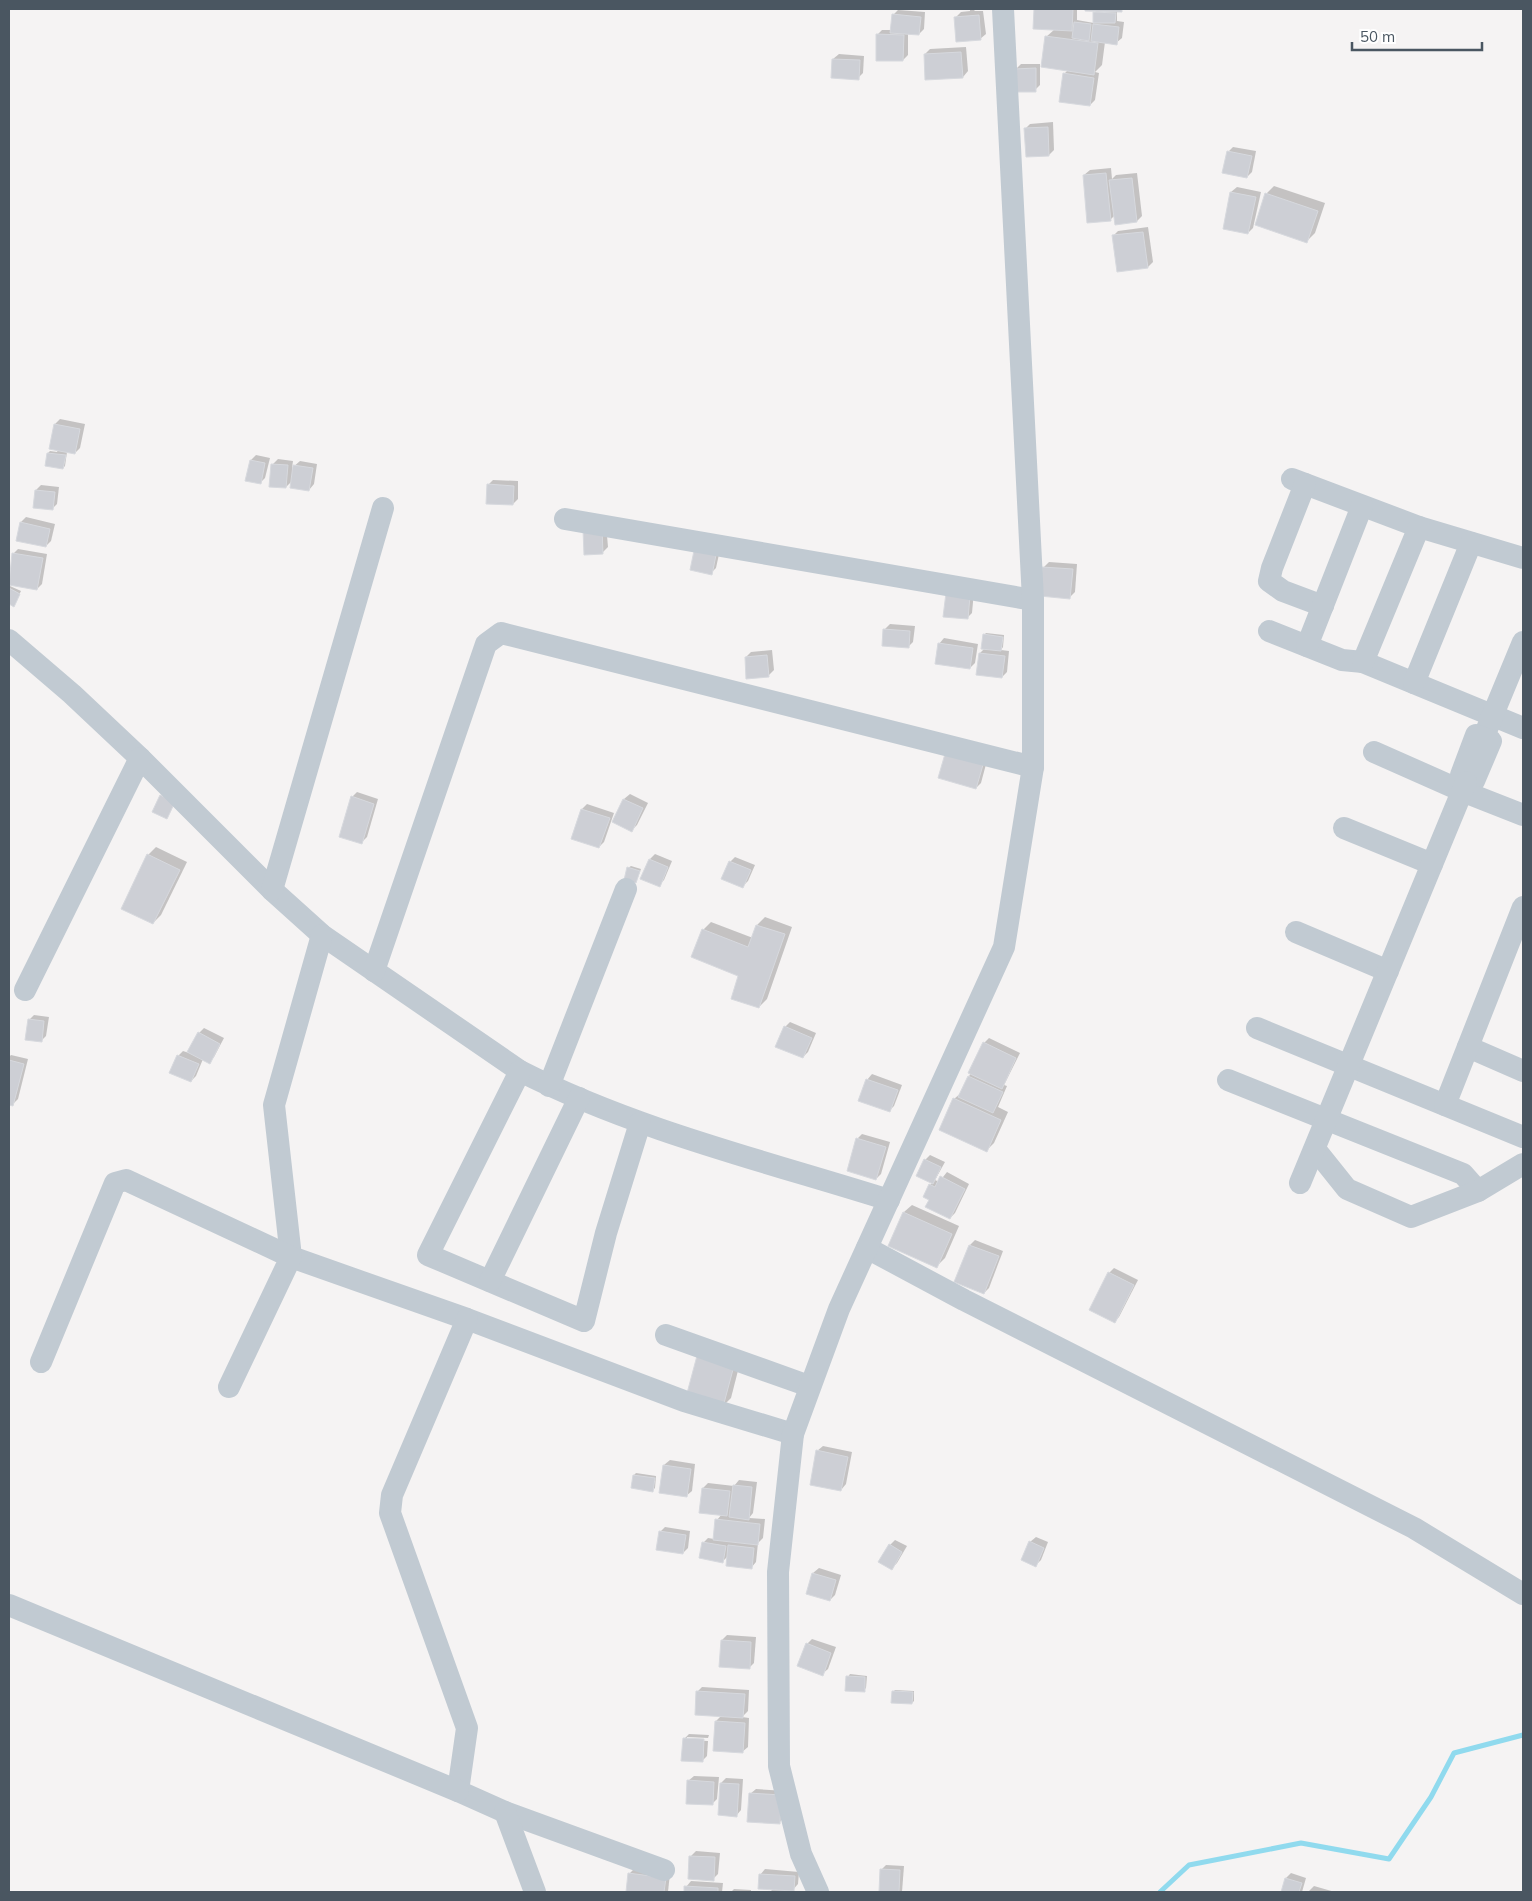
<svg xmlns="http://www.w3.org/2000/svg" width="1532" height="1901" font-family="Mulish,sans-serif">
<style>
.shadow{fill:#0003}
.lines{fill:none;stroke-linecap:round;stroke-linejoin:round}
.stream{stroke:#90daee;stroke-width:5}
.building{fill:#cdcfd5;stroke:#d7d9de}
.minor{stroke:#c1cad2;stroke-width:22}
</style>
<rect width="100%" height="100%" fill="#f5f3f3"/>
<g class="shadow">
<polygon points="946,9 976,9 974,11 983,11 986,34 980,39 956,17 961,12 970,11 970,9"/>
<polygon points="1035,9 1077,9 1077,20 1094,23 1094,13 1097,10 1086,9 1123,9 1117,11 1117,21 1124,22 1122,38 1116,43 1105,42 1102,65 1095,72 1099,73 1095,100 1090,105 1064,74 1068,70 1046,37 1055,29 1034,28"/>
<polygon points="898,10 925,12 924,29 919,34 908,33 908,55 903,60 877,35 882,30 892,30 893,15"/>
<polygon points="966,47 968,71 963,77 925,54 930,49"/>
<polygon points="839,54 864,56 863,73 858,78 833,59"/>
<polygon points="1021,64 1040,64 1040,85 1035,90 1016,69"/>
<polygon points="1053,122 1054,150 1049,155 1025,129 1030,124"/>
<polygon points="1233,147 1256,151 1252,172 1247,177 1228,152"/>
<polygon points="1111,168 1112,179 1116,175 1137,173 1142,216 1137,221 1115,215 1110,220 1084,175 1090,170"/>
<polygon points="1274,186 1325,203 1315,233 1307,241 1266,194"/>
<polygon points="1237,187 1261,192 1253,228 1248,233 1231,192"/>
<polygon points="1148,227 1153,262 1148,267 1113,236 1118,231"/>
<polygon points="60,419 85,424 80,448 75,453 67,452 65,466 63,468 46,465 48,453 50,451 57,452 58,450 50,448 55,424"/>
<polygon points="256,455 270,458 265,478 260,483 247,480 251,460"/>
<polygon points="278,459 293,461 292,468 300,461 317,464 314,484 309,490 292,481 286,487 273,464"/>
<polygon points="493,480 518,481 518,499 513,504 488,485"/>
<polygon points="41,485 59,487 57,504 52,509 36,490"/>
<polygon points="26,517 55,524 51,541 46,546 21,522"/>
<polygon points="589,524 606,524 608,547 603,552"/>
<polygon points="721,545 716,568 711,573 691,569"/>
<polygon points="18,549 47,554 42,584 37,589 9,584 13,554"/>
<polygon points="1049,562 1077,564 1075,592 1070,597 1044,567"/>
<polygon points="10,586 21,591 14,605 9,603"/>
<polygon points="974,591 972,613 967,618 947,594"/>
<polygon points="890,624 915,626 913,642 908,647 885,629"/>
<polygon points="986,633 1004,635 1003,647 1001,650 1009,651 1007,672 1002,677 978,674 980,653 985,648 984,635"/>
<polygon points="944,638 978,644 975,663 970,668 939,644"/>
<polygon points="772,650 774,670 768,676 746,657 751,652"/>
<polygon points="989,753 981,783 976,788 940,777"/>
<polygon points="357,792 378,799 367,837 362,842 352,797"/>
<polygon points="630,794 648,803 637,825 632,830 614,822 624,799"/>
<polygon points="587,804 614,813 604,842 599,847 573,838 582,809"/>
<polygon points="156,847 187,862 161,915 153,923 148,855"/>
<polygon points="655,854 672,861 664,880 659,885 650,859"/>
<polygon points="735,857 755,865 748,881 743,886 730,862"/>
<polygon points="631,866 641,869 636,882 628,868"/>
<polygon points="765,917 792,927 767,999 759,1007 740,975 703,930 711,922 753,938 757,925"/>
<polygon points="34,1015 49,1017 46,1036 41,1041 29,1020"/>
<polygon points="790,1022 816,1033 808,1052 803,1057 785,1027"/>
<polygon points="204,1028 224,1038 214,1057 209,1062 203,1059 196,1076 191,1081 178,1056 183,1051 189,1053 199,1033"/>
<polygon points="989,1038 1020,1053 1004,1085 1007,1086 998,1107 1008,1112 994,1143 986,1151 954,1099 962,1092 984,1043"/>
<polygon points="11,1055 28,1059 18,1099 13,1104 9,1103 9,1057"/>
<polygon points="872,1074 902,1085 894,1106 889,1111 867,1080"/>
<polygon points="862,1134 890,1142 881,1174 876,1179 857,1139"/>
<polygon points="930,1155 945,1162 935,1180 939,1182 947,1172 969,1184 955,1213 950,1218 931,1199 930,1185 933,1182 925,1160"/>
<polygon points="912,1205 959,1226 945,1258 937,1266 890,1245 904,1212"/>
<polygon points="975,1240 1003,1251 989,1288 984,1293 970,1245"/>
<polygon points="1114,1268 1138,1280 1119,1317 1114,1322 1109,1273"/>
<polygon points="742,1355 731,1398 723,1406 687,1396"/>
<polygon points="823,1446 852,1452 846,1484 841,1490 817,1451"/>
<polygon points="670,1460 695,1464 692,1491 686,1496 664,1465"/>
<polygon points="636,1473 656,1476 655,1488 653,1490 634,1475"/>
<polygon points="739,1480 757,1482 753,1513 749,1518 765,1519 763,1538 758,1543 756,1562 751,1568 728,1556 723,1561 703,1543 708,1538 714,1539 717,1520 722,1514 703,1488 708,1483 734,1486"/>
<polygon points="665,1527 690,1531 688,1548 683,1553 660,1532"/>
<polygon points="1036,1537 1048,1542 1041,1560 1036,1565 1030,1542"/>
<polygon points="895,1540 907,1546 897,1563 892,1568 890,1545"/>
<polygon points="819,1568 841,1575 835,1595 830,1600 813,1573"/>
<polygon points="727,1635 756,1637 754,1663 749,1668 722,1640"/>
<polygon points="812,1639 836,1647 828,1669 822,1674 807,1644"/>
<polygon points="850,1674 867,1676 866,1688 864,1690 848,1677"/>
<polygon points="702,1687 749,1690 748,1711 742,1717 749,1718 748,1747 742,1752 716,1721 722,1715 697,1692"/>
<polygon points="895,1690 914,1691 914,1701 912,1703 893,1692"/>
<polygon points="689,1734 709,1735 708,1738 687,1737 687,1740 708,1741 707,1756 702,1761 684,1739"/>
<polygon points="694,1776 719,1777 717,1799 712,1804 688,1781"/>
<polygon points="726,1778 743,1779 741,1810 736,1816 721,1783"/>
<polygon points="756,1789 786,1791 784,1817 779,1823 750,1794"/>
<polygon points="696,1851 720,1853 718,1874 713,1879 691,1856"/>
<polygon points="886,1865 904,1866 902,1892 880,1892 881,1870"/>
<polygon points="635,1868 670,1873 668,1892 627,1892 630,1873"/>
<polygon points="765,1869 799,1872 798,1884 791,1892 798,1892 770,1892 774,1888 760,1875"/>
<polygon points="1291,1873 1306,1878 1302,1892 1282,1892 1286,1878"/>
<polygon points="691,1881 723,1883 722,1892 685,1892 686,1887"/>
<polygon points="1314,1886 1335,1892 1308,1892"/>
<polygon points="734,1889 751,1890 751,1892 731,1892"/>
</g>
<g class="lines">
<polyline class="stream" points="1160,1892 1189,1865 1301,1843 1389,1859 1431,1797 1454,1753 1523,1735"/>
</g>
<g class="building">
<polygon points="1034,9 1073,9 1072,31 1033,29"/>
<polygon points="1085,9 1122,9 1122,12 1085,11"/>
<polygon points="1093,12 1116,13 1115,23 1093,23"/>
<polygon points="892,14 921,17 919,35 890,33"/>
<polygon points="979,15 981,40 956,42 954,17"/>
<polygon points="1074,22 1091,24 1089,41 1072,38"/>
<polygon points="1093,24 1119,27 1117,45 1091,41"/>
<polygon points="876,34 904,35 903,61 876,61"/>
<polygon points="1045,36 1098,43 1094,75 1041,67"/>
<polygon points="961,52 963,78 925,80 924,54"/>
<polygon points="832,59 860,60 859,80 831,78"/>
<polygon points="1036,68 1036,92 1015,92 1014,69"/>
<polygon points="1063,73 1094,78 1090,106 1059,102"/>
<polygon points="1048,127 1049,156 1026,157 1024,128"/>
<polygon points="1227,151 1252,156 1247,178 1222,173"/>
<polygon points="1106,173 1111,221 1087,223 1083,175"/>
<polygon points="1132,178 1137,222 1115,225 1109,180"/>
<polygon points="1230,192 1256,197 1248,234 1223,229"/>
<polygon points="1265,193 1318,211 1307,243 1255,225"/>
<polygon points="1143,232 1148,268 1117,272 1112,235"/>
<polygon points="54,424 80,429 75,454 49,449"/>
<polygon points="47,453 66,455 63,469 45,466"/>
<polygon points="250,460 265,463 261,484 245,481"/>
<polygon points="271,464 288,465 286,488 269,487"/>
<polygon points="293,465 313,468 309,491 290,488"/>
<polygon points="487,484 514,486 513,505 486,504"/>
<polygon points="35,490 55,492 53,510 33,508"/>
<polygon points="20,522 50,529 46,547 16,541"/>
<polygon points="602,528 603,554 584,555 583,529"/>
<polygon points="695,546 717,550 712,575 690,570"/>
<polygon points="12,553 43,558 37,590 9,585"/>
<polygon points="1042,567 1073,569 1070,599 1040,596"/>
<polygon points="9,588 20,594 14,607 9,604"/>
<polygon points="946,593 970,596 968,619 943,617"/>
<polygon points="883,629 910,631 909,648 882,646"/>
<polygon points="983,634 1003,637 1001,651 981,649"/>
<polygon points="938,643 973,648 970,669 935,664"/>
<polygon points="979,653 1005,656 1002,678 976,675"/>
<polygon points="767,655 769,677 746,679 745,657"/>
<polygon points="947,747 985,758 976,789 938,778"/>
<polygon points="160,795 175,802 167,819 152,812"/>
<polygon points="351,796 374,804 362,844 339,837"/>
<polygon points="623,799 643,808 632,832 612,822"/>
<polygon points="581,809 610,818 599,848 571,839"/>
<polygon points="147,854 180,870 153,924 121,909"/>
<polygon points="649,859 668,867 660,887 640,879"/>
<polygon points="729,861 751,870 743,888 721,879"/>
<polygon points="627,867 640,871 636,883 624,880"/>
<polygon points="756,925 785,934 759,1008 731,999 738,976 691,957 702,929 748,947"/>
<polygon points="28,1019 44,1021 42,1042 25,1040"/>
<polygon points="784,1026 812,1038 803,1058 775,1047"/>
<polygon points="198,1032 220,1044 210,1064 187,1052"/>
<polygon points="983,1042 1016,1058 1002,1089 968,1073"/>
<polygon points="177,1055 199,1064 191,1082 169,1073"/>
<polygon points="9,1060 24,1064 13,1106 9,1105"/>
<polygon points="968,1076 1003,1092 993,1113 958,1097"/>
<polygon points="866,1079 898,1090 890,1112 858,1101"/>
<polygon points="953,1098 1001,1120 987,1152 939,1130"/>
<polygon points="856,1138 886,1147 876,1180 847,1171"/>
<polygon points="924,1159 941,1167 933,1184 916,1176"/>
<polygon points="940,1176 965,1189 950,1219 925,1207 929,1200 923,1197 929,1184 935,1187"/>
<polygon points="903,1212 952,1234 937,1268 888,1246"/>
<polygon points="969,1245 999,1256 984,1294 954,1282"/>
<polygon points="1108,1272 1134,1285 1115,1323 1089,1310"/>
<polygon points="698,1352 735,1362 723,1407 686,1397"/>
<polygon points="816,1450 848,1457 841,1491 810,1485"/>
<polygon points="663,1465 691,1469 687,1497 659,1493"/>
<polygon points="633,1475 655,1478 653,1492 631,1488"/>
<polygon points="733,1485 752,1487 749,1520 729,1517"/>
<polygon points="702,1488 730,1491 727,1516 699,1513"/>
<polygon points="715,1519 760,1524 758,1545 713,1540"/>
<polygon points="659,1531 686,1535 683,1554 656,1550"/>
<polygon points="1029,1541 1044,1548 1036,1567 1021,1560"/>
<polygon points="702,1542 726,1546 723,1563 699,1558"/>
<polygon points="889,1544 902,1552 892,1570 878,1562"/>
<polygon points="728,1545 754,1548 752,1569 726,1566"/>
<polygon points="812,1573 836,1580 830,1601 806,1594"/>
<polygon points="721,1640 751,1642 750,1669 719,1667"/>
<polygon points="806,1643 831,1653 823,1676 797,1666"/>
<polygon points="846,1676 865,1677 865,1692 845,1691"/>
<polygon points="696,1691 745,1694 743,1718 695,1715"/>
<polygon points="892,1691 913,1692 912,1704 891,1703"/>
<polygon points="715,1721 745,1723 743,1753 713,1751"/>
<polygon points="683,1738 704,1739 703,1762 681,1761"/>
<polygon points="687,1780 714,1782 713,1805 686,1804"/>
<polygon points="720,1783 739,1784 737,1817 718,1815"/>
<polygon points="749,1793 781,1795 780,1824 747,1822"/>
<polygon points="689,1856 715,1857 714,1881 688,1879"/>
<polygon points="880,1869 900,1870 899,1892 879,1892"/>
<polygon points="628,1873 666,1878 664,1892 626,1892"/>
<polygon points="759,1874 795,1876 794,1891 758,1889"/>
<polygon points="1285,1878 1302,1883 1299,1892 1281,1892"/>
<polygon points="684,1886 718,1888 718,1892 684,1892"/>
</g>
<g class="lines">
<g class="minor">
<polyline points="1292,479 1419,527 1523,558"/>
<polyline points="1305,484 1272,568 1269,581 1283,591 1323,606"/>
<polyline points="565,519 1033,600"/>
<polyline points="1269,631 1342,660 1363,662 1523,728"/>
<path d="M9,640L72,694L140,758L272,890L322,935L520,1071C636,1130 765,1161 889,1200"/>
<polyline points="1307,646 1362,506"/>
<polyline points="1363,662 1419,527"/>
<polyline points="1414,683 1471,543"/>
<polyline points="1487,729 1523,642"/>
<polygon points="1476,735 1491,741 1474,781 1466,782 1461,775"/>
<polyline points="1374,752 1462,791 1523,815"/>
<polyline points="1344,828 1432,864"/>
<polyline points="272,890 383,508"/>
<polyline points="1296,932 1388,971"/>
<polyline points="322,935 274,1105 291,1257 467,1319 684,1401 793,1434"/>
<polyline points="374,971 486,644 501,633 1033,767"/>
<polyline points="25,990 140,758"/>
<polyline points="1257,1028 1523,1137"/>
<polyline points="1468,1047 1523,1071"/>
<polyline points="520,1071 428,1255 584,1321 606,1233 640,1123"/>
<polyline points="1228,1080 1463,1174 1478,1191"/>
<polyline points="549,1086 626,889"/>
<polyline points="1445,1105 1523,907"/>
<polyline points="1315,1149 1347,1189 1411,1217 1478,1191 1523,1164"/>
<polyline points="1300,1183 1466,782"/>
<polyline points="867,1248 964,1300 1414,1528 1523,1594"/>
<polyline points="490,1281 579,1098"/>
<polyline points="467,1319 392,1495 390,1513 467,1728 458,1791 505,1812 664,1870"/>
<polyline points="666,1335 809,1386"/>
<polyline points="41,1362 115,1183 126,1180 291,1257 229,1387"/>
<polyline points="9,1605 458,1791"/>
<polyline points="505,1812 535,1892"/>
<polyline points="818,1892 801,1854 779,1766 778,1572 793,1434 839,1309 1004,947 1033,767 1033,600 1003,9"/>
</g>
</g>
<rect width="1532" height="1901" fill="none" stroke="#4a5661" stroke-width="20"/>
<path d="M1352 42v8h130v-8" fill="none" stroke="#4a5661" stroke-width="2.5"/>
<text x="1360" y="42" font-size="15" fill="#4a5661" stroke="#ffffff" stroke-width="4" paint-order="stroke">50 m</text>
</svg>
